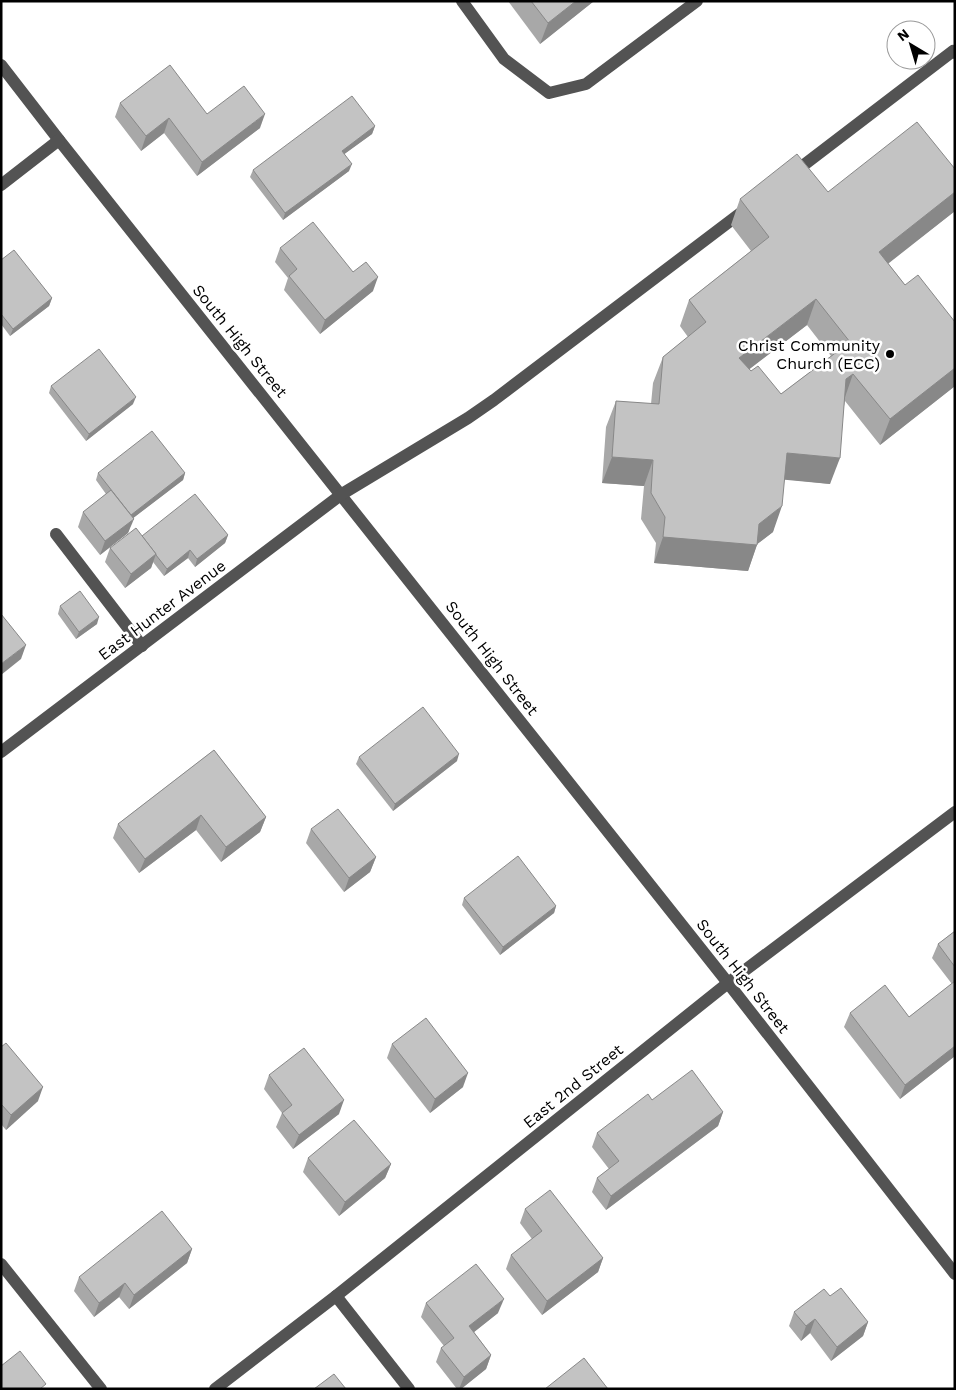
<svg xmlns="http://www.w3.org/2000/svg" width="956" height="1390" font-family="'Work Sans',sans-serif">
<style>
.lines{fill:none;stroke-linecap:round;stroke-linejoin:round}
.minor{stroke:#535353;stroke-width:12}
.wall{fill:#a8a8a8;fill-rule:evenodd}
.shaded-wall{fill:#888}
.building{fill:#c3c3c3;stroke:#888;fill-rule:evenodd}
.poi-dot{fill:#000;stroke:#fff;stroke-width:2}
.labels{text-anchor:middle;dominant-baseline:central;stroke-width:5;stroke-linejoin:round;paint-order:stroke}
.street-label{font-size:16px;fill:#000;stroke:#fff}
.poi-label{font-size:16px;fill:#000;stroke:#fff;text-anchor:end}
</style>
<rect width="100%" height="100%" fill="#fff"/>
<g class="lines">
<g class="minor">
<polyline points="462,1 504,59 549,93 586,84 697,1"/>
<polyline points="1,65 59,140 728,983 955,1274"/>
<polyline points="792,174 953,51 955,53"/>
<polyline points="1,185 59,140"/>
<polyline points="56,534 142,646"/>
<polyline points="1,752 342,494 468,418 494,400 746,209"/>
<polyline points="1,1264 101,1389"/>
<polyline points="336,1296 409,1389"/>
<polyline points="215,1389 336,1296 728,983 955,812"/>
</g>
</g>
<g class="wall">
<polygon points="508,1 594,1 540,44"/>
<polygon points="120,103 207,114 260,128 197,176 164,133 141,151 115,117"/>
<polygon points="375,126 372,134 344,154 349,171 283,220 250,177 253,170"/>
<path d="M955,169V211L888,263L905,285L955,322V386L880,445L845,401L830,484L784,479L773,532L757,544L748,571L654,563L656,543L641,519L644,486L602,483L606,427L616,401L651,404L653,383L663,357L688,337L680,326L689,300L751,251L731,225L740,199L828,192ZM807,325L831,356L781,394L749,369Z"/>
<polygon points="280,248 353,272 373,291 320,334 284,290 288,278 275,262"/>
<polygon points="1,260 52,298 49,306 10,336 1,324"/>
<polygon points="51,386 133,404 86,441 49,393"/>
<polygon points="98,473 185,473 183,480 133,518 128,533 100,555 78,527 83,512 106,494 96,480"/>
<polygon points="228,535 225,543 195,567 188,558 164,576 153,562 151,568 125,588 105,562 110,548 142,536"/>
<polygon points="60,606 97,624 76,639 58,614"/>
<polygon points="214,750 266,817 260,832 221,862 196,830 139,873 113,838 118,824"/>
<polygon points="359,757 457,761 393,811 356,764"/>
<polygon points="311,829 376,857 370,872 344,892 306,843"/>
<polygon points="464,898 556,906 554,913 500,955 462,905"/>
<polygon points="955,931 955,1056 900,1099 844,1027 850,1013 909,1017 952,984 932,958 938,944"/>
<polygon points="392,1044 463,1087 430,1113 387,1058"/>
<polygon points="1,1047 38,1101 6,1130 1,1124"/>
<polygon points="269,1075 339,1114 293,1149 276,1127 282,1113 264,1089"/>
<polygon points="652,1100 723,1112 718,1126 606,1210 592,1192 597,1178 609,1169 592,1147 597,1133"/>
<polygon points="308,1158 391,1164 385,1178 339,1216 303,1172"/>
<polygon points="525,1209 603,1258 598,1272 542,1315 506,1269 511,1255 532,1239 520,1223"/>
<polygon points="192,1249 187,1263 129,1309 119,1297 94,1317 74,1291 79,1277"/>
<polygon points="830,1296 868,1322 863,1336 831,1361 810,1333 801,1341 789,1326 794,1312"/>
<polygon points="426,1303 498,1313 474,1332 491,1355 486,1369 461,1389 457,1389 436,1362 441,1348 444,1346 421,1317"/>
</g>
<g class="shaded-wall">
<polygon points="576,1 594,1 540,44 548,23"/>
<polygon points="265,114 260,128 197,176 202,162"/>
<polygon points="169,118 164,133 141,151 146,136"/>
<polygon points="375,126 372,134 339,158 342,151"/>
<polygon points="352,164 349,171 283,220 285,213"/>
<polygon points="955,192 955,211 870,278 879,252"/>
<polygon points="378,277 373,291 320,334 325,320"/>
<polygon points="52,298 49,306 10,336 13,329"/>
<polygon points="816,299 807,325 730,384 739,358"/>
<polygon points="955,368 955,386 880,445 890,419"/>
<polygon points="853,374 844,400 846,379"/>
<polygon points="136,397 133,404 86,441 89,434"/>
<polygon points="787,453 840,458 830,484 777,479"/>
<polygon points="612,457 653,460 644,486 602,483"/>
<polygon points="185,473 183,480 128,522 131,515"/>
<polygon points="782,506 773,532 756,545 757,545 748,571 654,563 663,537 759,524"/>
<polygon points="134,519 128,533 100,555 105,541"/>
<polygon points="228,535 225,543 195,567 197,559"/>
<polygon points="190,550 188,558 164,576 167,569"/>
<polygon points="156,554 151,568 125,588 131,574"/>
<polygon points="99,617 97,624 76,639 79,632"/>
<polygon points="26,645 21,659 1,675 1,664"/>
<polygon points="459,754 457,761 393,811 395,804"/>
<polygon points="201,815 196,830 139,873 145,859"/>
<polygon points="266,817 260,832 221,862 226,847"/>
<polygon points="376,857 370,872 344,892 349,878"/>
<polygon points="556,906 554,913 500,955 503,947"/>
<polygon points="955,1046 955,1056 900,1099 905,1085"/>
<polygon points="468,1073 463,1087 430,1113 435,1099"/>
<polygon points="43,1087 38,1101 6,1130 11,1115"/>
<polygon points="344,1100 339,1114 293,1149 299,1135"/>
<polygon points="723,1112 718,1126 606,1210 611,1196"/>
<polygon points="391,1164 385,1178 339,1216 345,1202"/>
<polygon points="192,1249 187,1263 129,1309 134,1295"/>
<polygon points="603,1258 598,1272 542,1315 547,1301"/>
<polygon points="125,1283 119,1297 94,1317 99,1303"/>
<polygon points="504,1299 498,1313 464,1340 469,1326"/>
<polygon points="815,1319 810,1333 801,1341 806,1326"/>
<polygon points="868,1322 863,1336 831,1361 837,1347"/>
<polygon points="491,1355 486,1369 461,1389 459,1389 464,1377"/>
</g>
<g class="building">
<polygon points="531,1 576,1 548,23"/>
<polygon points="170,65 207,114 244,86 265,114 202,162 169,118 146,136 120,103"/>
<polygon points="352,96 375,126 342,151 352,164 285,213 253,170"/>
<path d="M917,122L955,169V192L879,252L905,285L918,275L955,322V368L890,419L853,374L846,379L840,458L787,453L782,506L759,524L757,545L663,537L665,517L651,493L653,460L612,457L616,401L659,404L663,357L706,322L689,300L769,237L740,199L797,154L828,192ZM816,299L850,342L781,394L758,366L751,371L739,358Z"/>
<polygon points="313,222 353,272 366,262 378,277 325,320 289,276 297,269 280,248"/>
<polygon points="14,250 52,298 13,329 1,314 1,260"/>
<polygon points="99,349 136,397 89,434 51,386"/>
<polygon points="152,431 185,473 131,515 98,473"/>
<polygon points="111,490 134,519 105,541 83,512"/>
<polygon points="195,494 228,535 197,559 190,550 167,569 156,555 156,554 142,536"/>
<polygon points="136,528 156,554 131,574 110,548"/>
<polygon points="80,591 99,617 79,632 60,606"/>
<polygon points="1,614 26,645 1,664"/>
<polygon points="423,707 459,754 395,804 359,757"/>
<polygon points="214,750 266,817 226,847 201,815 145,859 118,824"/>
<polygon points="338,809 376,857 349,878 311,829"/>
<polygon points="518,856 556,906 503,947 464,898"/>
<polygon points="955,931 955,967 938,944"/>
<polygon points="955,981 955,1046 905,1085 850,1013 885,985 909,1017"/>
<polygon points="426,1018 468,1073 435,1099 392,1044"/>
<polygon points="6,1043 43,1087 11,1115 1,1104 1,1047"/>
<polygon points="304,1048 344,1100 299,1135 282,1113 292,1105 269,1075"/>
<polygon points="692,1070 723,1112 611,1196 597,1178 619,1161 597,1133 648,1094 652,1100"/>
<polygon points="354,1120 391,1164 345,1202 308,1158"/>
<polygon points="550,1190 603,1258 547,1301 511,1255 542,1231 525,1209"/>
<polygon points="162,1211 192,1249 134,1295 125,1283 99,1303 79,1277"/>
<polygon points="476,1264 504,1299 469,1326 491,1355 464,1377 441,1348 454,1338 426,1303"/>
<polygon points="841,1288 868,1322 837,1347 815,1319 806,1326 794,1312 824,1289 830,1296"/>
<polygon points="20,1351 46,1384 40,1389 1,1389 1,1366"/>
<polygon points="584,1358 608,1389 545,1389"/>
<polygon points="334,1374 346,1389 314,1389"/>
</g>
<circle class="poi-dot" cx="890" cy="354" r="5"/>
<g class="labels">
<g class="street-label">
<text transform="translate(240 341) rotate(51)">South High Street</text>
<text transform="translate(162 610) rotate(-37)">East Hunter Avenue</text>
<text transform="translate(492 658) rotate(52)">South High Street</text>
<text transform="translate(743 976) rotate(52)">South High Street</text>
<text transform="translate(573 1086) rotate(-39)">East 2nd Street</text>
</g>
<g class="poi-label">
<text x="880" y="345">Christ Community<tspan x="880" dy="18">Church (ECC)</tspan></text>
</g>
</g>
<rect width="956" height="1390" fill="none" stroke="#000000" stroke-width="5"/>
<g transform="translate(911 45) rotate(322)"><circle r="24" fill="#ffffff" stroke="#999999"/>
<path d="M0-4L9 19L0 12L-9 19Z" fill="#000000"/>
<text y="-8" font-size="14" font-weight="bold" text-anchor="middle" fill="#000000">N</text>
</g>
</svg>
